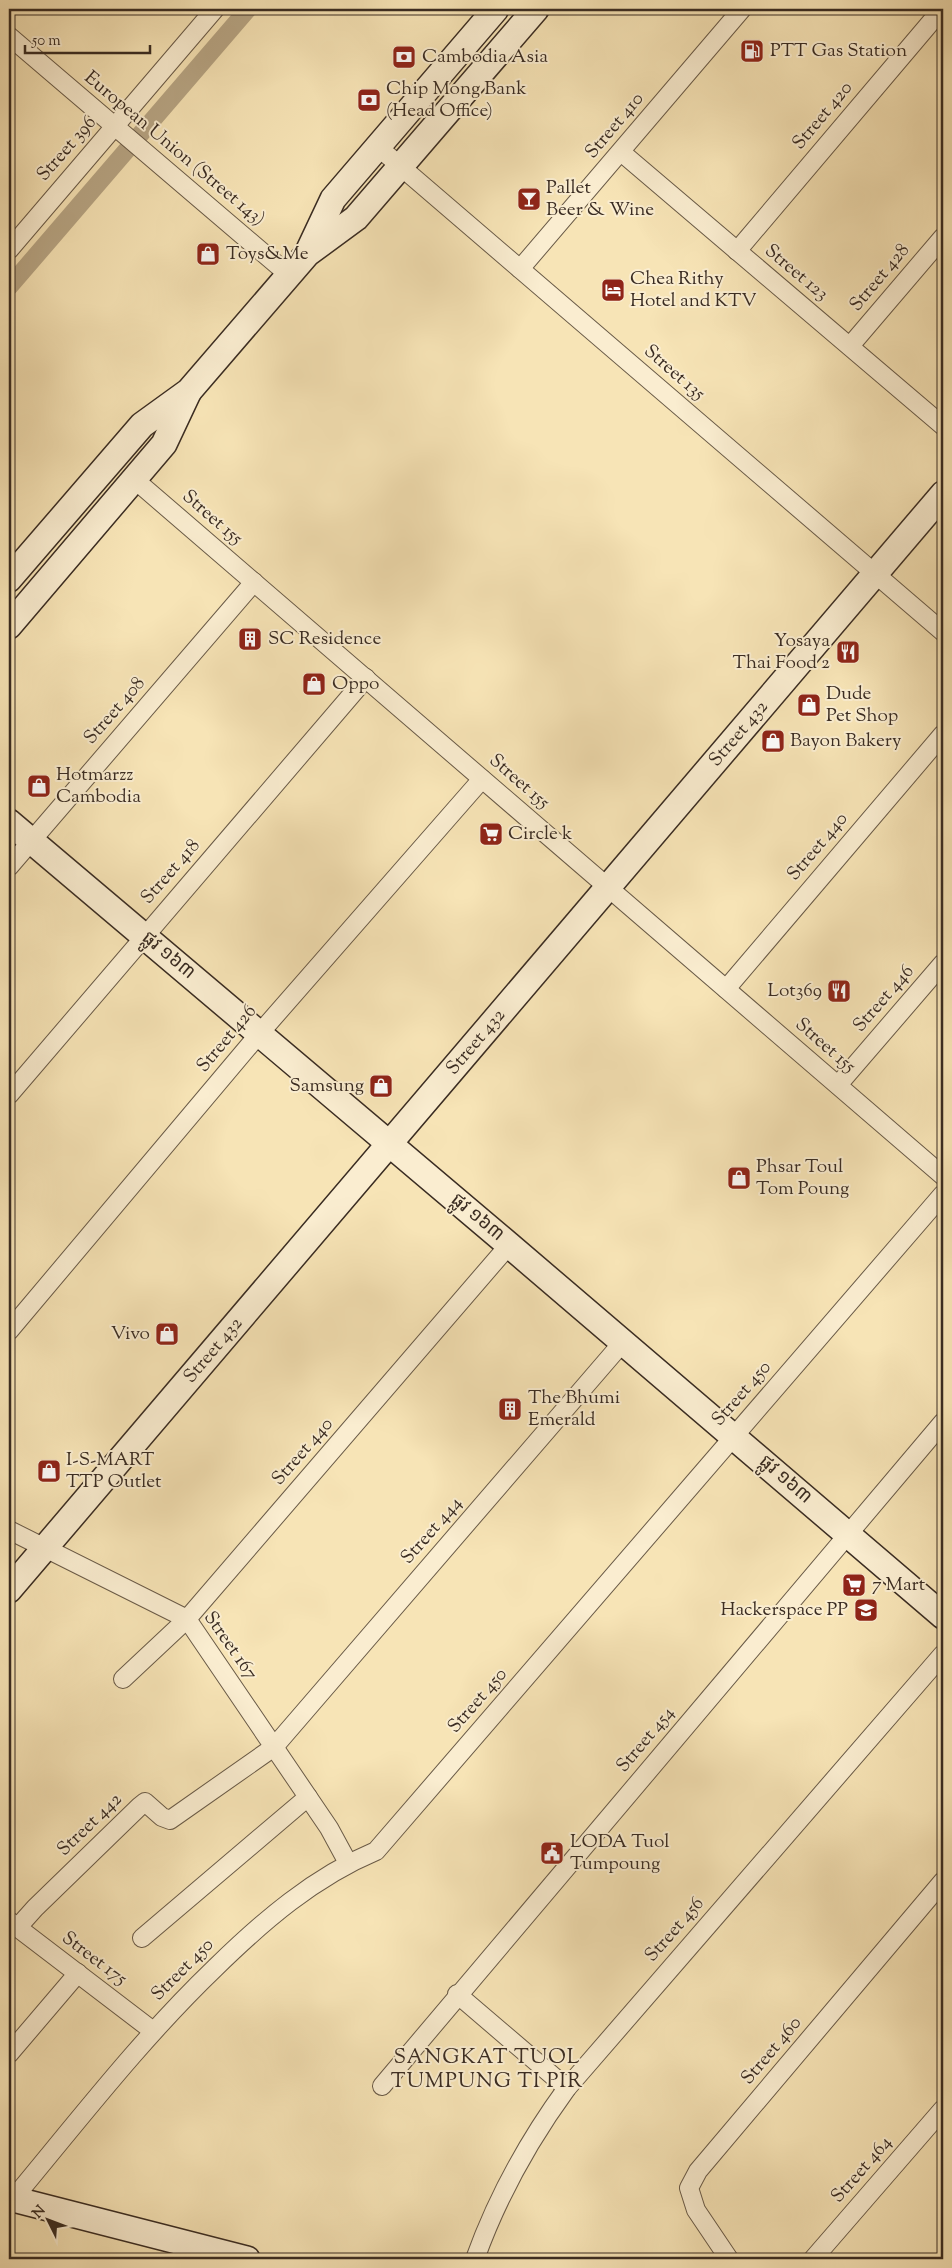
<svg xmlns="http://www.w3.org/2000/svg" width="952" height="2268" font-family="'Sorts Mill Goudy','Noto Sans Khmer',serif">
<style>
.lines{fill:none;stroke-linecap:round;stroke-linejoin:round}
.canal{stroke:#b7a584;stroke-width:18}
.street-casing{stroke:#695a47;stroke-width:20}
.secondary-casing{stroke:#3a2c22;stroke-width:28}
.street{stroke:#faedd0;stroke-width:18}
.secondary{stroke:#faedd0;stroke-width:25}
.labels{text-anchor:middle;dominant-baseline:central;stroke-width:4;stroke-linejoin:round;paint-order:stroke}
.poi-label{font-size:19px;fill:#3a2c22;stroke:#faedd0;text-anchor:start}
.street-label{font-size:19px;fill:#3a2c22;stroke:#faedd0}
.quarter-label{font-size:21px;letter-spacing:1px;fill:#3a2c22;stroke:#faedd0}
</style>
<rect width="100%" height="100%" fill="#f7e4b6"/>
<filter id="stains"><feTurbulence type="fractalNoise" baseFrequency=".004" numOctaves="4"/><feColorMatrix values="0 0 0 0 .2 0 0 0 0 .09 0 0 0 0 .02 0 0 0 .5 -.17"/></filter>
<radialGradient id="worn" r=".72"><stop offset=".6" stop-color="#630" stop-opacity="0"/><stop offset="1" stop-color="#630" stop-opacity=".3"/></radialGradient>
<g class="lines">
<polyline class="canal" points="9,287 248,9"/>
<g class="street-casing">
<g id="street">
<polyline points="9,36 289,275"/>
<polyline points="378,147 943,632"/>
<polyline points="621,152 943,426"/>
<polyline points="9,250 215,9"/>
<polyline points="737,251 942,9"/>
<polyline points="520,269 742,9"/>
<polyline points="850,346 943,237"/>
<polyline points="134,479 943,1176"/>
<polyline points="9,867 254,582"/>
<polyline points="726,989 943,734"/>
<polyline points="838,1085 943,963"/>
<polyline points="9,1095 366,678"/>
<polyline points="9,1331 259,1034 482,779"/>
<polyline points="9,1530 187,1619 329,1828 348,1863"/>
<polyline points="123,1679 187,1619 509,1245"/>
<polyline points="9,1921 153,2031"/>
<polyline points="18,1927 35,1908 140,1806 145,1802 162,1817 170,1820 274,1747 623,1342"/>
<polyline points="142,1938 308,1797"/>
<polyline points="457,1994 567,2088"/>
<polyline points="9,2054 78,1973"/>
<polyline points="382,2086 943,1422"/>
<path d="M13,2199C78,2121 141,2039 215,1968C263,1921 314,1877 376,1851L943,1194"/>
<path d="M475,2259C497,2198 529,2140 567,2088L943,1654"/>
<polyline points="729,2259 696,2210 689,2188 698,2171 943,1881"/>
<polyline points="813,2259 943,2109"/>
</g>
</g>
<g class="secondary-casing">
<g id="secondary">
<polyline points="308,252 333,199 496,9"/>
<polyline points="9,579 142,425 189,391 307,254 356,218 536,9"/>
<polyline points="9,626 164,444 188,393"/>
<polyline points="9,822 509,1245 943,1616"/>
<path id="s1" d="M9,1590L943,494"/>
<polyline points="9,2198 247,2259"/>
</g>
</g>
<use href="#street" class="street"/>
<use href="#secondary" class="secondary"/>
</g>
<defs>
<g id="fuel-square" transform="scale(1.25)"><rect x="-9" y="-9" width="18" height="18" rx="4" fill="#8f2418" stroke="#faedd0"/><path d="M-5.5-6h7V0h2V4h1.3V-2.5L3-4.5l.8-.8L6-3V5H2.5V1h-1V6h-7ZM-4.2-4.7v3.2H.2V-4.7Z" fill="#fff"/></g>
<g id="bank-square" transform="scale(1.25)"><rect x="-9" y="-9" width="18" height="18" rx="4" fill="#8f2418" stroke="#faedd0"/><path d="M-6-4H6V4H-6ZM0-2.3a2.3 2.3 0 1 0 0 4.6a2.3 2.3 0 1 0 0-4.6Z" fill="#fff"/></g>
<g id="bar-square" transform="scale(1.25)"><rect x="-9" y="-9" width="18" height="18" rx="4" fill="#8f2418" stroke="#faedd0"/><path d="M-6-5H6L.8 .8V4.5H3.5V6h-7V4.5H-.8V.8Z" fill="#fff"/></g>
<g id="shop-square" transform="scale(1.25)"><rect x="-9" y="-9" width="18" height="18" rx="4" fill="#8f2418" stroke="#faedd0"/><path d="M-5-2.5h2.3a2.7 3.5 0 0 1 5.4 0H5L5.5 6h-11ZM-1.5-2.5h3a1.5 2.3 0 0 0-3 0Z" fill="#fff"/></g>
<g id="hotel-square" transform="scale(1.25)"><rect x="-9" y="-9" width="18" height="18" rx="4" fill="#8f2418" stroke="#faedd0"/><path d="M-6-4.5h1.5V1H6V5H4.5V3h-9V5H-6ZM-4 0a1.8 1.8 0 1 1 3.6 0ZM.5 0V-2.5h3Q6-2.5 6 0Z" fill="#fff"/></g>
<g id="building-square" transform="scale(1.25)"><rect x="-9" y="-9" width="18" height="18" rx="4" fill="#8f2418" stroke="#faedd0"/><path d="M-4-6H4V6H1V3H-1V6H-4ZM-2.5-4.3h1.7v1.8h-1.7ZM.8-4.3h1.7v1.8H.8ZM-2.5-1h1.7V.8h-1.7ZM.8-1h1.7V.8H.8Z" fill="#fff"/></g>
<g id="restaurant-square" transform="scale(1.25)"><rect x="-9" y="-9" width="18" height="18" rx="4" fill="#8f2418" stroke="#faedd0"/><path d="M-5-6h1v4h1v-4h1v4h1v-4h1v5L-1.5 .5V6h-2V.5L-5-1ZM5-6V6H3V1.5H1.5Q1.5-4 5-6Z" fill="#fff"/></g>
<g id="supermarket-square" transform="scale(1.25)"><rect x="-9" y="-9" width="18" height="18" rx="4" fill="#8f2418" stroke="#faedd0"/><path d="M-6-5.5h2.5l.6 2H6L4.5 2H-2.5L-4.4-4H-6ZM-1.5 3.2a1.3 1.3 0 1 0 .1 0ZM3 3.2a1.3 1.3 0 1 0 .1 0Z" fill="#fff"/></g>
<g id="university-square" transform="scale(1.25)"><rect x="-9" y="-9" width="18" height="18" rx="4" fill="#8f2418" stroke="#faedd0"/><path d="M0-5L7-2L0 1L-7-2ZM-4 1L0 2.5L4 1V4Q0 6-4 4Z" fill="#fff"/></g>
<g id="civic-square" transform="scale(1.25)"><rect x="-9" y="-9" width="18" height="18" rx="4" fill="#8f2418" stroke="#faedd0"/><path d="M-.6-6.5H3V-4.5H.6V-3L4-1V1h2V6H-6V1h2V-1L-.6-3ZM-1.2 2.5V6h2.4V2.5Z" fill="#fff"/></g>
</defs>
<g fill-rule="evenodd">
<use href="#fuel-square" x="752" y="51"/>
<use href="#bank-square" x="404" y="57"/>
<use href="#bank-square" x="369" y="100"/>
<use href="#bar-square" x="529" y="199"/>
<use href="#shop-square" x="208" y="254"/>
<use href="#hotel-square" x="613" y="290"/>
<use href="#building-square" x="250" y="639"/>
<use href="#restaurant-square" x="848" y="652"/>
<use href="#shop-square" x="314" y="684"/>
<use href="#shop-square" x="809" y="705"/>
<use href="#shop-square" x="773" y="741"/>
<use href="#shop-square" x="39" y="786"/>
<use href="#supermarket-square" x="491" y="834"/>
<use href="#restaurant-square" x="839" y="991"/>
<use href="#shop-square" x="381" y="1086"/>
<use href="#shop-square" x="739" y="1178"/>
<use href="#shop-square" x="167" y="1334"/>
<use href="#building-square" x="510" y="1409"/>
<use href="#shop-square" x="49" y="1471"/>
<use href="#supermarket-square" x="854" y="1585"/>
<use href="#university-square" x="866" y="1610"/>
<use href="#civic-square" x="552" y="1853"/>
</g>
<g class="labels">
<g class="poi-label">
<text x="770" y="51">PTT Gas Station</text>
<text x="422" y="57">Cambodia Asia</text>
<text x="386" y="89">Chip Mong Bank<tspan x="386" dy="22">(Head Office)</tspan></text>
<text x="546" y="188">Pallet<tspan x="546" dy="22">Beer &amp; Wine</tspan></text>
<text x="226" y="254">Toys&amp;Me</text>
<text x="630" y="279">Chea Rithy<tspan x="630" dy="22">Hotel and KTV</tspan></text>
<text x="268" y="639">SC Residence</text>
<text x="830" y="641" text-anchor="end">Yosaya<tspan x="830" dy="22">Thai Food 2</tspan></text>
<text x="332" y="684">Oppo</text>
<text x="826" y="694">Dude<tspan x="826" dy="22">Pet Shop</tspan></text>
<text x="790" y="741">Bayon Bakery</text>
<text x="56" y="775">Hotmarzz<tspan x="56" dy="22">Cambodia</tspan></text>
<text x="508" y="834">Circle k</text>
<text x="822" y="991" text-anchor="end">Lot369</text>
<text x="364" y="1086" text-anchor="end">Samsung</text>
<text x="756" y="1167">Phsar Toul<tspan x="756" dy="22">Tom Poung</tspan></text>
<text x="150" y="1334" text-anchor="end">Vivo</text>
<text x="528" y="1398">The Bhumi<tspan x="528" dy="22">Emerald</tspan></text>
<text x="66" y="1460">I-S-MART<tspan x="66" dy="22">TTP Outlet</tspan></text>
<text x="872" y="1585">7 Mart</text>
<text x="848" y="1610" text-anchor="end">Hackerspace PP</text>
<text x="570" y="1842">LODA Tuol<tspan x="570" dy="22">Tumpoung</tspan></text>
</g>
<g class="street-label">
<text transform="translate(823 116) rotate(-50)">Street 420</text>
<text transform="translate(615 126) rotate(-50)">Street 410</text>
<text transform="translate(67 149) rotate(-49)">Street 396</text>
<text transform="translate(174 149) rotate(40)">European Union (Street 143)</text>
<text transform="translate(796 273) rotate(40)">Street 123</text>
<text transform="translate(880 278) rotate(-50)">Street 428</text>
<text transform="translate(674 373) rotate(41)">Street 135</text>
<text transform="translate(212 518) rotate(41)">Street 155</text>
<text transform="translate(115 711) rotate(-49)">Street 408</text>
<text stroke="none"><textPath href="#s1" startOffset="1125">Street 432</textPath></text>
<text transform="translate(519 782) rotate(41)">Street 155</text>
<text transform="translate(818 847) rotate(-50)">Street 440</text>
<text transform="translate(171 872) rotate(-49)">Street 418</text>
<text transform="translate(168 956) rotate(40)">ផ្លូវ ១៦៣</text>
<text transform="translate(884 999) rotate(-49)">Street 446</text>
<text transform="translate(227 1039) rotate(-50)">Street 426</text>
<text stroke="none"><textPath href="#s1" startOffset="720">Street 432</textPath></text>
<text transform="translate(825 1046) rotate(41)">Street 155</text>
<text transform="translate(477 1218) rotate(40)">ផ្លូវ ១៦៣</text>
<text stroke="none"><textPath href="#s1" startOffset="315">Street 432</textPath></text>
<text transform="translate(742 1394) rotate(-49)">Street 450</text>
<text transform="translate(303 1452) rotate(-49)">Street 440</text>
<text transform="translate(785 1480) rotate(41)">ផ្លូវ ១៦៣</text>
<text transform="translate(432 1531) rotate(-49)">Street 444</text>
<text transform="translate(230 1646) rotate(55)">Street 167</text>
<text transform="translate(478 1701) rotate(-49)">Street 450</text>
<text transform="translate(646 1740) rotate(-50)">Street 454</text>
<text transform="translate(90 1825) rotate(-44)">Street 442</text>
<text transform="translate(675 1930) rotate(-49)">Street 456</text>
<text transform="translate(94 1959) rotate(37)">Street 175</text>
<text transform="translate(183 1970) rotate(-45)">Street 450</text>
<text transform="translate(772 2051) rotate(-50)">Street 460</text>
<text transform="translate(862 2170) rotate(-49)">Street 464</text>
</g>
<g class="quarter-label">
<text x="487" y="2058">SANGKAT TUOL<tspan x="487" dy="24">TUMPUNG TI PIR</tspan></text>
</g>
</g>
<rect width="952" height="2268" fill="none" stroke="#f7e4b6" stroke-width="30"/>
<rect x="10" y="10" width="932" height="2248" fill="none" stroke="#3a2c22" stroke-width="2.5"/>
<rect x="15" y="15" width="922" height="2238" fill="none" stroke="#3a2c22"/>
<g transform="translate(48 2220) rotate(312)" stroke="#faedd0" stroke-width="4" paint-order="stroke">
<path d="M0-4L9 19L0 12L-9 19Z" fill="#3a2c22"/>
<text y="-8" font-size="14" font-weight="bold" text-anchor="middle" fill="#3a2c22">N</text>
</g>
<path d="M25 45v8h125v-8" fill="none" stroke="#3a2c22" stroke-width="2.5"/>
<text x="32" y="45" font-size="15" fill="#3a2c22" stroke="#faedd0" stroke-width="4" paint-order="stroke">50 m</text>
<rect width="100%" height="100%" filter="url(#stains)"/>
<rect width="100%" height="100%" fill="url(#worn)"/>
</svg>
